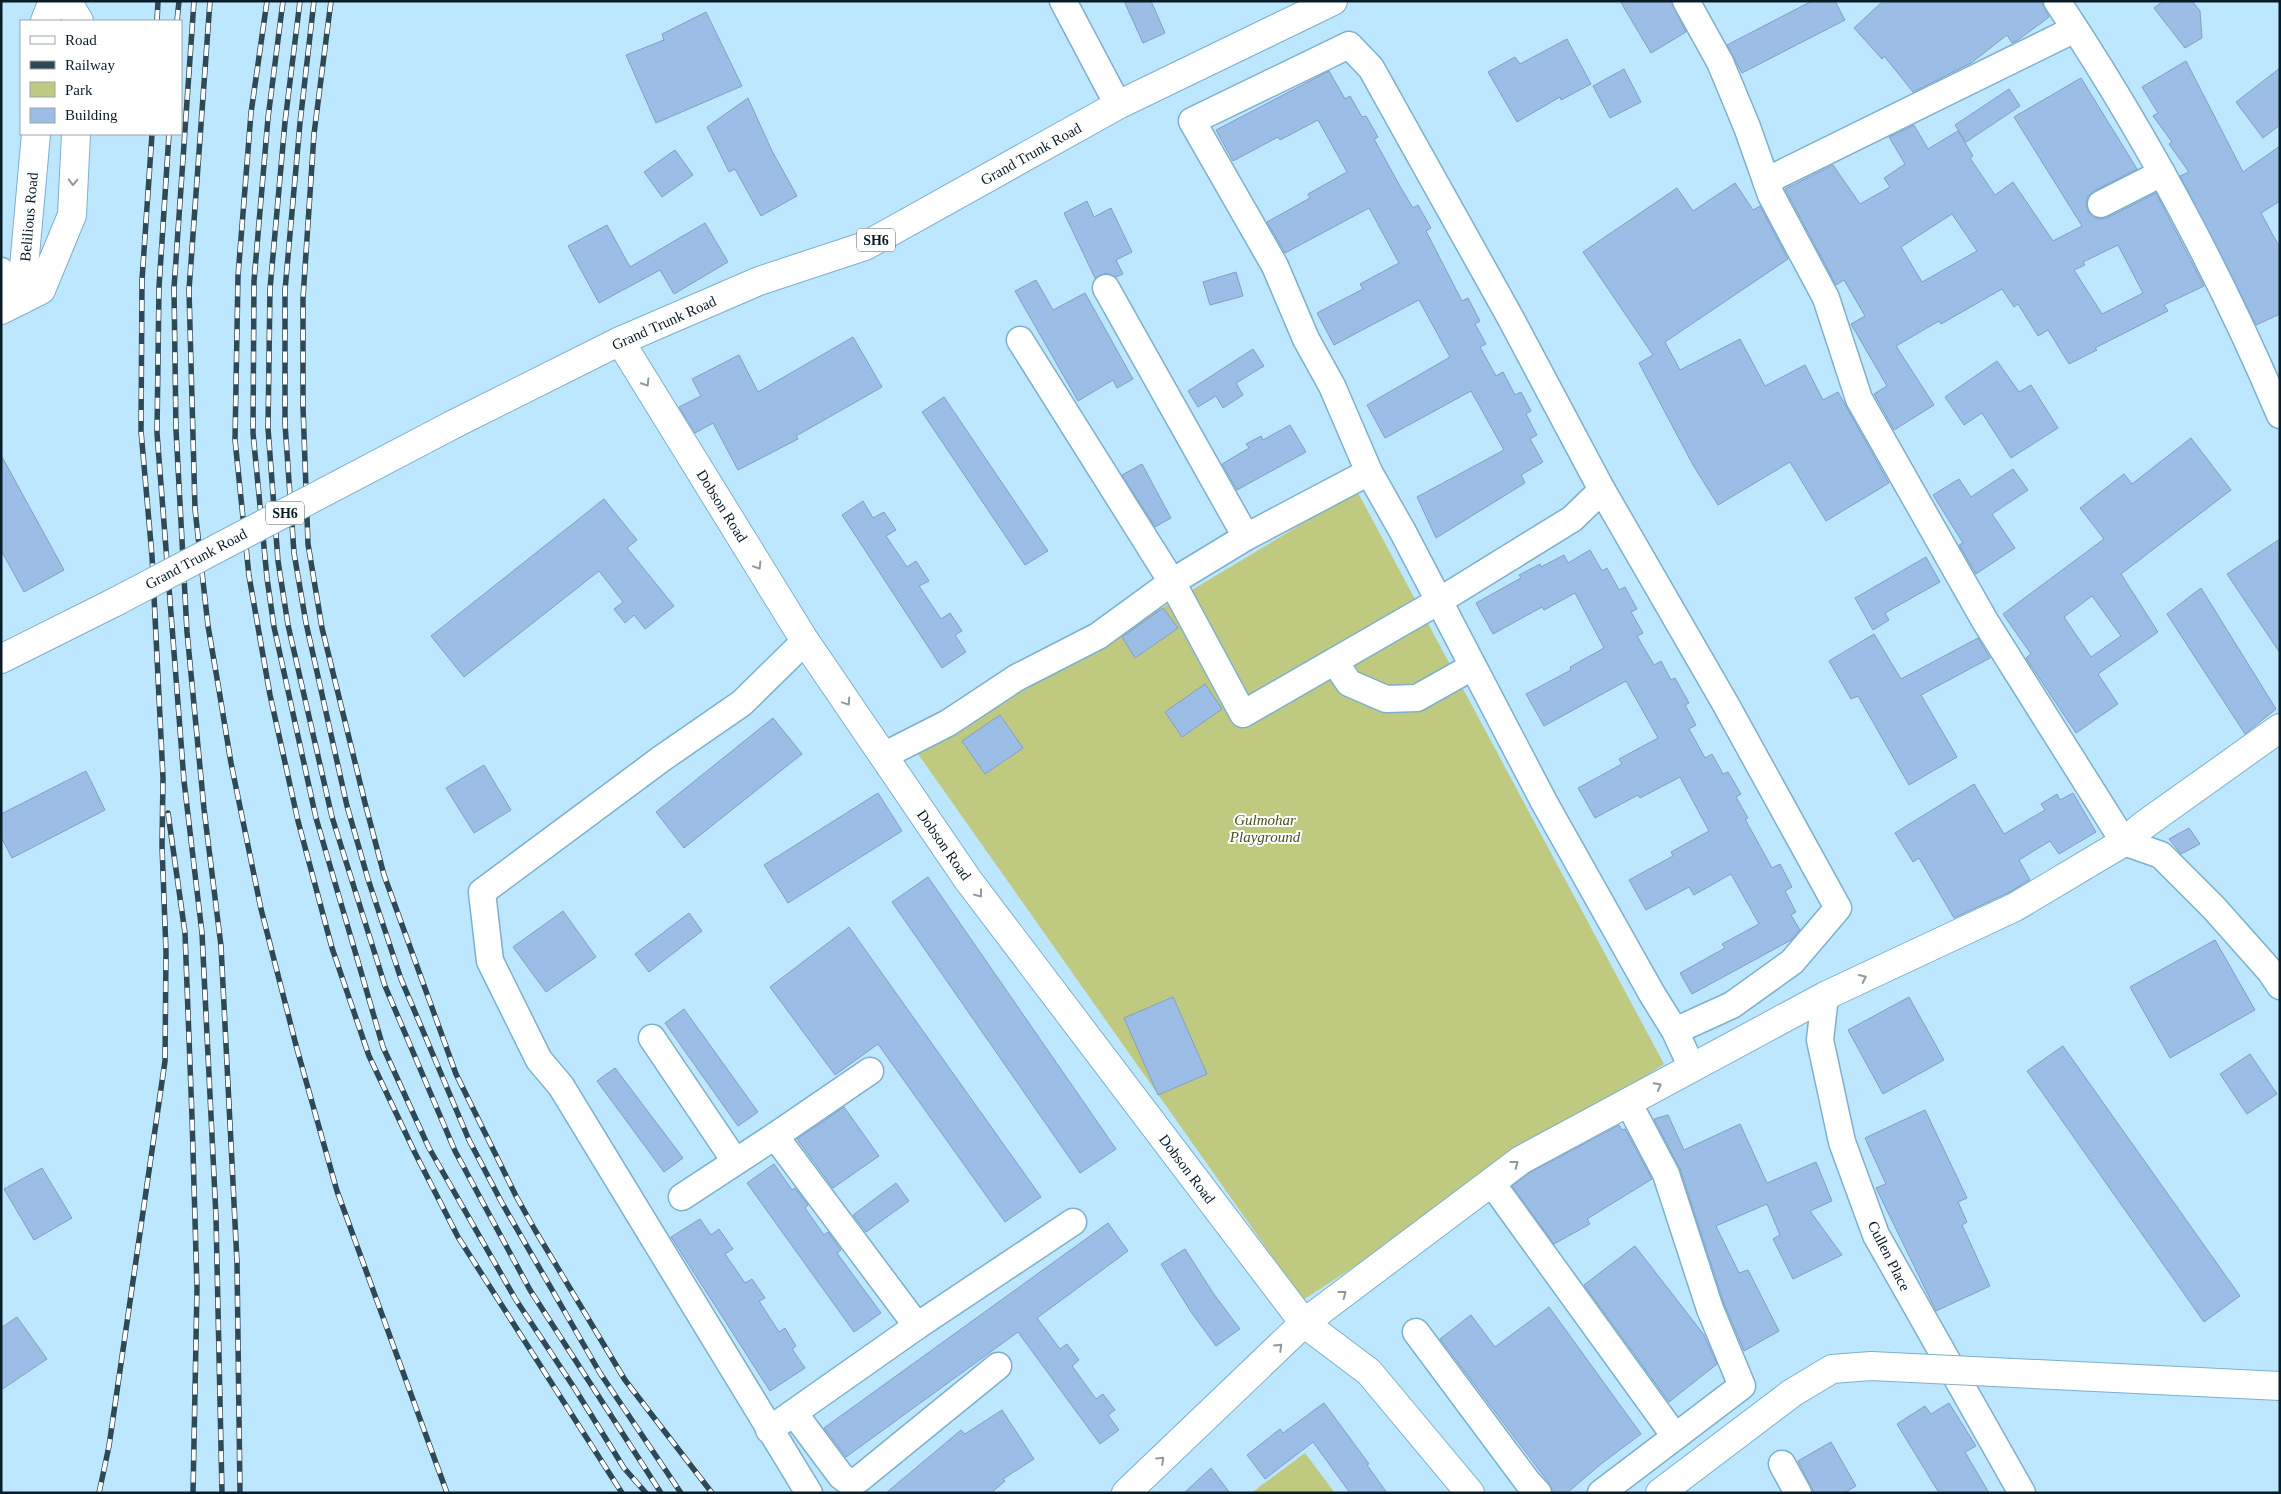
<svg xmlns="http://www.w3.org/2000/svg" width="2281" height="1494" font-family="Georgia,serif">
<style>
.green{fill:#c0c980}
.building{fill:#9cbde6;stroke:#809fc7;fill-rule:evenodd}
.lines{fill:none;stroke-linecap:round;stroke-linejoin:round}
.street-casing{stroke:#7db0cd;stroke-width:29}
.secondary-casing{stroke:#7db0cd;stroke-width:30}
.primary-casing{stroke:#7db0cd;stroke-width:30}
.street{stroke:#fff;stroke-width:26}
.secondary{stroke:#fff;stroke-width:28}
.primary{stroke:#fff;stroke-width:28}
.rail-casing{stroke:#2f4856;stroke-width:5.5}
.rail{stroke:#fff;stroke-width:4;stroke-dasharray:11;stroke-linecap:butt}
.secondary-bridge-casing{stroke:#7db0cd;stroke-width:30;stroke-linecap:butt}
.primary-bridge-casing{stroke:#7db0cd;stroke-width:30;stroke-linecap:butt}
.secondary-bridge{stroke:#fff;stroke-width:28}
.primary-bridge{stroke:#fff;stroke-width:28}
.oneway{stroke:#90999e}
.labels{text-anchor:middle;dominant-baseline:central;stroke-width:4;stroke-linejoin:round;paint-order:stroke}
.shield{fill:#fff;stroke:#526168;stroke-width:1}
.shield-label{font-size:14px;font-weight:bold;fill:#081d28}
.street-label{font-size:15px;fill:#081d28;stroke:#fff}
.park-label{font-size:15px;font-style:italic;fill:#4a4f1f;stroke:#fff}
</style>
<rect width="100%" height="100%" fill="#bde6ff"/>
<g class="green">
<polygon points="1357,491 1664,1064 1303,1300 918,754"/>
<polygon points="1305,1453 1335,1493 1251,1493"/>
</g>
<g class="building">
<polygon points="1124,1 1151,1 1165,33 1143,43"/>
<polygon points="1620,1 1671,1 1686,32 1651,53"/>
<polygon points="1812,1 1835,1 1845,20 1742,73 1727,45"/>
<polygon points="1883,1 2041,1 2049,17 2018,40 2012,43 2007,35 1971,63 1913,92 1884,56 1882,59 1854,28"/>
<polygon points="2163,1 2192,1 2200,11 2202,38 2185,48 2154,8"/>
<polygon points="706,12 742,86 656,123 626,55 664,40 662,34"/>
<polygon points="1567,39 1591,84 1561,100 1560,97 1517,122 1488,72 1515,57 1520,64"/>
<polygon points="2186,61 2243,172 2280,146 2280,201 2261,213 2280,248 2280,314 2256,325 2180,176 2189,172 2169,144 2172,142 2153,116 2158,113 2142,87"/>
<polygon points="2280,68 2280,125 2263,138 2236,102"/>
<polygon points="1624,69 1641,102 1610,118 1593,86"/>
<polygon points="1329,71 1345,99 1350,96 1362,117 1366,116 1378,137 1374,139 1401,188 1413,208 1418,205 1431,228 1426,231 1462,301 1468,298 1480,321 1475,324 1486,344 1480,347 1496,376 1503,372 1515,395 1521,392 1531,411 1526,414 1537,435 1530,439 1543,462 1521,475 1525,483 1436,538 1417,497 1504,450 1471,391 1385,438 1367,405 1450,357 1419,300 1334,345 1317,313 1363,289 1360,284 1399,263 1369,208 1285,253 1267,222 1310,198 1308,194 1347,172 1318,120 1280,140 1278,137 1233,161 1216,130"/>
<path d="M2081,78L2137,169L2094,191L2088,196L2086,203L2088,211L2093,217L2100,219L2107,218L2156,193L2204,286L2164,305L2168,311L2095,348L2097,350L2069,364L2048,330L2038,336L2018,304L2014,307L2002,289L1941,324L1939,321L1896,346L1934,405L1894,430L1874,394L1887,386L1851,324L1865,316L1844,280L1836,285L1785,189L1833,165L1860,204L1890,187L1884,178L1905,164L1889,137L1914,125L1928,149L1958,131L1973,156L1970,158L1995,195L2013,182L2053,241L2082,226L2014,117ZM1952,214L1977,251L1922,282L1901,247ZM2118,245L2143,293L2102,314L2074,270L2085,265L2083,262Z"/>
<polygon points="2009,89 2020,106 1966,142 1955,125"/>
<polygon points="748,98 772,151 797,196 761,216 735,169 729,172 707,127"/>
<polygon points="675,150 693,175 662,197 644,172"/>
<polygon points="1735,183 1753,210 1760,206 1788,259 1665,342 1680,370 1740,339 1765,386 1805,365 1823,400 1838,392 1889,483 1826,521 1790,462 1718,505 1693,465 1639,363 1653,355 1583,252 1677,188 1693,211"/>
<polygon points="1087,201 1094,217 1111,208 1132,252 1116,260 1123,274 1116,277 1106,273 1095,278 1064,213"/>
<polygon points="705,223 728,262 674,294 660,270 599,303 568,246 607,225 630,267"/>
<polygon points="1236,272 1243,296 1210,305 1203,282"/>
<polygon points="1036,280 1053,310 1085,293 1133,379 1117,388 1113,380 1078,401 1015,291"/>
<polygon points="853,337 882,387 796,436 798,439 738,470 713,423 695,433 679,407 701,396 692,379 739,355 758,392"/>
<polygon points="1253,349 1264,366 1236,383 1243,395 1223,408 1216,396 1198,407 1188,391"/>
<polygon points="1997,361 2019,392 2031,385 2058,428 2011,458 1982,413 1964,425 1945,397"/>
<polygon points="944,397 1048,551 1025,565 922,412"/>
<polygon points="1290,425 1306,452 1237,490 1222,464 1249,448 1246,444 1261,436 1263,440"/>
<path d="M2191,438L2231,490L2121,574L2158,632L2098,674L2118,704L2076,733L2026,658L2031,654L2003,614L2104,539L2080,508L2124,474L2132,484ZM2092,596L2121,636L2091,657L2064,617Z"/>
<polygon points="1,455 64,570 24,592 1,550"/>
<polygon points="1142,464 1171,518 1155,527 1122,475"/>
<polygon points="2013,469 2028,490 1992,514 2015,548 1976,574 1959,545 1963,543 1933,495 1959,479 1971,497"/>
<polygon points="604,499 637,540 627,548 674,606 645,629 634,615 625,623 614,609 623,602 599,571 464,677 431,636"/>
<polygon points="863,501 873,518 884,512 896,530 886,536 907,567 916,561 929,581 919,586 941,619 950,613 962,631 955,635 966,652 942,668 842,515"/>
<polygon points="2280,539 2280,653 2227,574"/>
<polygon points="1590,550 1602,571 1607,568 1619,590 1625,587 1637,609 1631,612 1643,633 1637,636 1654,665 1661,661 1671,680 1675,678 1689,703 1685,705 1696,725 1689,729 1705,758 1712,754 1723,774 1728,772 1741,794 1736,797 1748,818 1745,819 1772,868 1780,864 1792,887 1785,891 1796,912 1791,915 1800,930 1791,940 1692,994 1680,973 1725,948 1722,944 1759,924 1731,874 1694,895 1689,887 1646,910 1629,880 1673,856 1671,852 1709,831 1680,777 1640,798 1638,795 1595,818 1578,788 1622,764 1619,759 1658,738 1626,681 1544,726 1526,694 1571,670 1570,667 1604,648 1575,593 1544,610 1542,607 1493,634 1476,603 1521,578 1519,575 1540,564 1541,567 1564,555 1568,563"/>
<polygon points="1926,557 1940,582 1885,613 1889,620 1873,630 1855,598"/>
<polygon points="2201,588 2276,709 2245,734 2167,614"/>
<polygon points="1163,608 1178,628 1135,658 1122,637"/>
<polygon points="1874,634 1901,679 1978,638 1990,658 1921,695 1957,757 1909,785 1858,696 1851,699 1829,661"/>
<polygon points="1205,684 1222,709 1182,737 1165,712"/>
<polygon points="1000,715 1023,748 985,774 962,741"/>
<polygon points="773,718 802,754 684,848 656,812"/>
<polygon points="484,765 511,810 474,833 446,788"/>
<polygon points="86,771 105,810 12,858 1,837 1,814"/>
<polygon points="1974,784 2004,834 2045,810 2041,804 2057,794 2060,800 2073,793 2096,832 2059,854 2050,841 2019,860 2030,880 2008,893 1954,918 1919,858 1913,862 1895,833"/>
<polygon points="878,793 902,831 788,903 764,865"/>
<polygon points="2189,828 2200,844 2181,854 2169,839"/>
<polygon points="928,877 1116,1149 1080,1173 892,902"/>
<polygon points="563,911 596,957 546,992 513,947"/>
<polygon points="689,913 702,931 649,972 635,954"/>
<polygon points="849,927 1041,1197 1005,1222 878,1044 835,1075 770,987"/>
<polygon points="2215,940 2255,1010 2170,1058 2130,987"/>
<polygon points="1173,997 1207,1074 1158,1095 1124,1018"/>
<polygon points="1909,997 1944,1060 1883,1094 1848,1030"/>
<polygon points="684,1009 758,1112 738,1126 665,1023"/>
<polygon points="2063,1046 2240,1296 2204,1322 2027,1071"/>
<polygon points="2250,1054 2277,1094 2247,1114 2220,1074"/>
<polygon points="615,1068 683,1158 664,1172 597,1081"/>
<polygon points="844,1107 879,1156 833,1188 797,1139"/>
<polygon points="1925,1110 1967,1198 1958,1202 1967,1222 1962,1225 1990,1286 1936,1311 1876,1188 1886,1184 1865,1138"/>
<polygon points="1668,1115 1684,1150 1740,1124 1767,1183 1816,1162 1832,1201 1810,1211 1842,1255 1793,1279 1773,1239 1780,1235 1767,1204 1716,1226 1739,1273 1748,1270 1779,1331 1744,1351 1724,1304 1680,1169 1654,1119"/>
<polygon points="1619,1125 1622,1130 1625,1129 1652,1179 1587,1219 1590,1224 1554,1244 1512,1186 1529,1173"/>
<polygon points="774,1164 792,1190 795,1188 808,1205 805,1208 824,1235 828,1232 841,1250 837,1253 881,1313 854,1332 747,1183"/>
<polygon points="42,1168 72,1218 34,1240 4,1189"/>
<polygon points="896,1183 909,1201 866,1232 853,1215"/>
<polygon points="700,1219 711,1235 719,1229 733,1249 725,1254 745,1283 752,1279 765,1298 759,1301 779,1332 785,1328 796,1346 792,1349 805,1368 770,1391 671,1237"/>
<polygon points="1108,1223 1128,1251 1037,1318 1060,1349 1067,1344 1079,1360 1072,1366 1096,1399 1103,1394 1115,1410 1108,1415 1119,1430 1100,1444 1018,1332 846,1457 824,1428"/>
<polygon points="1635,1246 1704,1335 1717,1364 1669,1402 1584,1285"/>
<polygon points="1185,1249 1213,1293 1240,1329 1216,1346 1191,1312 1161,1264"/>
<polygon points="1549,1307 1641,1434 1601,1464 1567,1493 1553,1493 1549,1483 1440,1339 1471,1315 1495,1347"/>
<polygon points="17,1317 47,1359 1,1390 1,1328"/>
<polygon points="1324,1403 1369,1464 1367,1465 1387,1493 1350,1493 1313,1442 1265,1479 1247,1455 1280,1429 1283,1433"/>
<polygon points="1949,1403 1976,1446 1965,1452 1989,1493 1939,1493 1897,1424 1925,1406 1931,1414"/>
<polygon points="1002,1410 1034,1459 1003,1479 1005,1481 991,1493 886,1493 961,1430 965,1434"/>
<polygon points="1831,1442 1856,1486 1844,1493 1814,1493 1798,1461"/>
<polygon points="1211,1468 1230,1493 1184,1493"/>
</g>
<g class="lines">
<g class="street-casing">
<g id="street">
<polyline points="1063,1 1118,105"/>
<polyline points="1686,1 1720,62 1747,127 1771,195 1826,298 1859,399 1985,621 2124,842 2161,855 2214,908 2270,971 2280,986"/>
<path d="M2057,1C2144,132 2219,271 2280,415"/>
<polyline points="1766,181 2075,29"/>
<polyline points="2101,204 2162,173"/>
<polyline points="1,271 21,300"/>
<polyline points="1106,288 1246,537"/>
<polyline points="1020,340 1172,582 1243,714 1439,601 1572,519 1602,490"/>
<polyline points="805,641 742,703 661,759 482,892 490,961 539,1060 561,1086 809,1493"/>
<polyline points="1335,662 1349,683 1386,699 1417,698 1472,667"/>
<polyline points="883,756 948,723 1016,678 1098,636 1172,582 1246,537 1369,472"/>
<polyline points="1825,996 1820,1040 1842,1142 1876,1235 2022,1493"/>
<polyline points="1675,1031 1732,1005 1792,962 1838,908 1725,703 1602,490 1510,317 1371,68 1349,45 1192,121 1275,266 1306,339 1332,386 1369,472 1403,532 1544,802 1652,994 1675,1031 1692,1068"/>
<polyline points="652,1038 735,1161"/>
<polyline points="870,1071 775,1136 917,1326"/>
<polyline points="1491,1182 1674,1435"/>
<polyline points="682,1197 775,1136"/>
<polyline points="1416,1332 1527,1481 1538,1493"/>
<polyline points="794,1413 841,1476 849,1482 858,1480 998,1366"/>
<polyline points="769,1430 917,1326 1073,1222"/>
<polyline points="1782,1464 1798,1493"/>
<polyline points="1601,1493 1742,1386 1710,1309 1666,1174 1628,1102"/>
</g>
</g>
<g class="secondary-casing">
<g id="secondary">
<polyline points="620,341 805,641 968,880 1304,1323 1369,1372 1470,1493"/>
<polyline points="1126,1493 1304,1323 1521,1160 1825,996 2015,907 2124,842 2144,825 2280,728"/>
<polyline points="1660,1493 1792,1393"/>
</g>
</g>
<g class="primary-casing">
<g id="primary">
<polyline points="67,1 79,21"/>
<polyline points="45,21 53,1"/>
<polyline points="21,300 36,134"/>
<polyline points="1,310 41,290 72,215 76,134"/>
<polyline points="454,424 620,341 759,281 865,246 1118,105 1333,1"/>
<polyline points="1,659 115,602"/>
</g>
</g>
<use href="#street" class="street"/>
<use href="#secondary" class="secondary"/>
<use href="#primary" class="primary"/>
<g class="rail-casing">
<g id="rail">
<polyline points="194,1 174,288 176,430 187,632 204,809 221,946 237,1262 240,1493"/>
<polyline points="210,1 189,290 195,509 208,626 219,690 231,763 261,909 297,1049 337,1191 447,1493"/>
<polyline points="267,1 251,113 238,276 235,440 249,576 270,695 298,821 332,948 369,1056 415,1153 458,1237 622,1493"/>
<polyline points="283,1 268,118 254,281 253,433 267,578 274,627 316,818 383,1047 429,1148 516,1300 575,1389 624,1468 646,1493"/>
<polyline points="300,1 285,122 270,289 268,428 278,561 288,625 332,817 385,986 455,1151 530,1290 661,1493"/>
<polyline points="314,1 300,123 285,290 285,424 294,553 306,623 347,806 368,879 401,979 469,1140 502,1203 600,1373 681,1493"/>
<polyline points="331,1 314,134 303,298 303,407 308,544 322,628 365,803 384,875 456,1074 516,1196 535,1230 625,1380 712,1493"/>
<polyline points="157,21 158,1"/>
<polyline points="177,21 179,1"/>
<polyline points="169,134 159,287 157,433 184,781 202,933 216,1217 222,1493"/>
<polyline points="168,813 185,933 192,1117 197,1288 193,1493"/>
<polyline points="99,1493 109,1446 165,1061 166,952 162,846 163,778 152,556 141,431 142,280 152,134"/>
</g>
</g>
<use href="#rail" class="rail"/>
<g class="secondary-bridge-casing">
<polyline id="secondary-bridge" points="1792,1393 1832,1369 1871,1366 2280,1386"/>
</g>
<g class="primary-bridge-casing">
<polyline id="primary-bridge" points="115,602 454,424"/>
</g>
<use href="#secondary-bridge" class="secondary-bridge"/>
<use href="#primary-bridge" class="primary-bridge"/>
</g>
<defs><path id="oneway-chevron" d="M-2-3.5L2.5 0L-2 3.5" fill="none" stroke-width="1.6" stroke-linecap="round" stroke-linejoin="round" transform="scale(1.25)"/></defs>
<g class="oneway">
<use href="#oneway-chevron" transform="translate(73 182) rotate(92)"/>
<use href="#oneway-chevron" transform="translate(646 383) rotate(58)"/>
<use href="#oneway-chevron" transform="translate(758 566) rotate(58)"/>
<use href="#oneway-chevron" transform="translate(847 702) rotate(56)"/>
<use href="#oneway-chevron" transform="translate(979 894) rotate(53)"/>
<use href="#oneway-chevron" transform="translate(1863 978) rotate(-25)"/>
<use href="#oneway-chevron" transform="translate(1658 1086) rotate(-28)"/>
<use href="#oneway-chevron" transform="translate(1515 1164) rotate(-37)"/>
<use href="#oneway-chevron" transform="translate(1343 1294) rotate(-37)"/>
<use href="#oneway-chevron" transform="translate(1279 1347) rotate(-44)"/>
<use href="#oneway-chevron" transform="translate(1161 1460) rotate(-43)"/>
</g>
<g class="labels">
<g class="shield">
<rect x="857" y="228.5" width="38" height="23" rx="4"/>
<rect x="266" y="501.5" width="38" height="23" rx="4"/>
</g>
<g class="shield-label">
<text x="876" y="240">SH6</text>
<text x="285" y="513">SH6</text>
</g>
<g class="street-label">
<text transform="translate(1031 154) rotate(-29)">Grand Trunk Road</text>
<text transform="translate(29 217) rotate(-85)">Belilious Road</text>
<text transform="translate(664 323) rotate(-24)">Grand Trunk Road</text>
<text transform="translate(722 506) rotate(58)">Dobson Road</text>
<text transform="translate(196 559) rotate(-28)">Grand Trunk Road</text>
<text transform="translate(944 845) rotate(55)">Dobson Road</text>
<text transform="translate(1187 1169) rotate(53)">Dobson Road</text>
<text transform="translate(1889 1256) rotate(63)">Cullen Place</text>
</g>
<g class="park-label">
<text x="1265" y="820">Gulmohar<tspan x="1265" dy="17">Playground</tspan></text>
</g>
</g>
<rect width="2281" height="1494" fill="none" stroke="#081d28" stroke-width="5"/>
<rect x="20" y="20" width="162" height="115" fill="#ffffff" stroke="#9ca5a9"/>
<rect x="30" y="36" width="25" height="8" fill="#ffffff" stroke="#9ca5a9"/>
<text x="65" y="45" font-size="15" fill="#081d28">Road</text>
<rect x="30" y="61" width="25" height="8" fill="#2f4856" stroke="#9ca5a9"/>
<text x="65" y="70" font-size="15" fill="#081d28">Railway</text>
<rect x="30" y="82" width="25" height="15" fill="#c0c980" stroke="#9ca5a9"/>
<text x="65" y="95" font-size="15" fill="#081d28">Park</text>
<rect x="30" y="108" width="25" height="15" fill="#9cbde6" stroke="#9ca5a9"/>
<text x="65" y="120" font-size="15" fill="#081d28">Building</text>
</svg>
